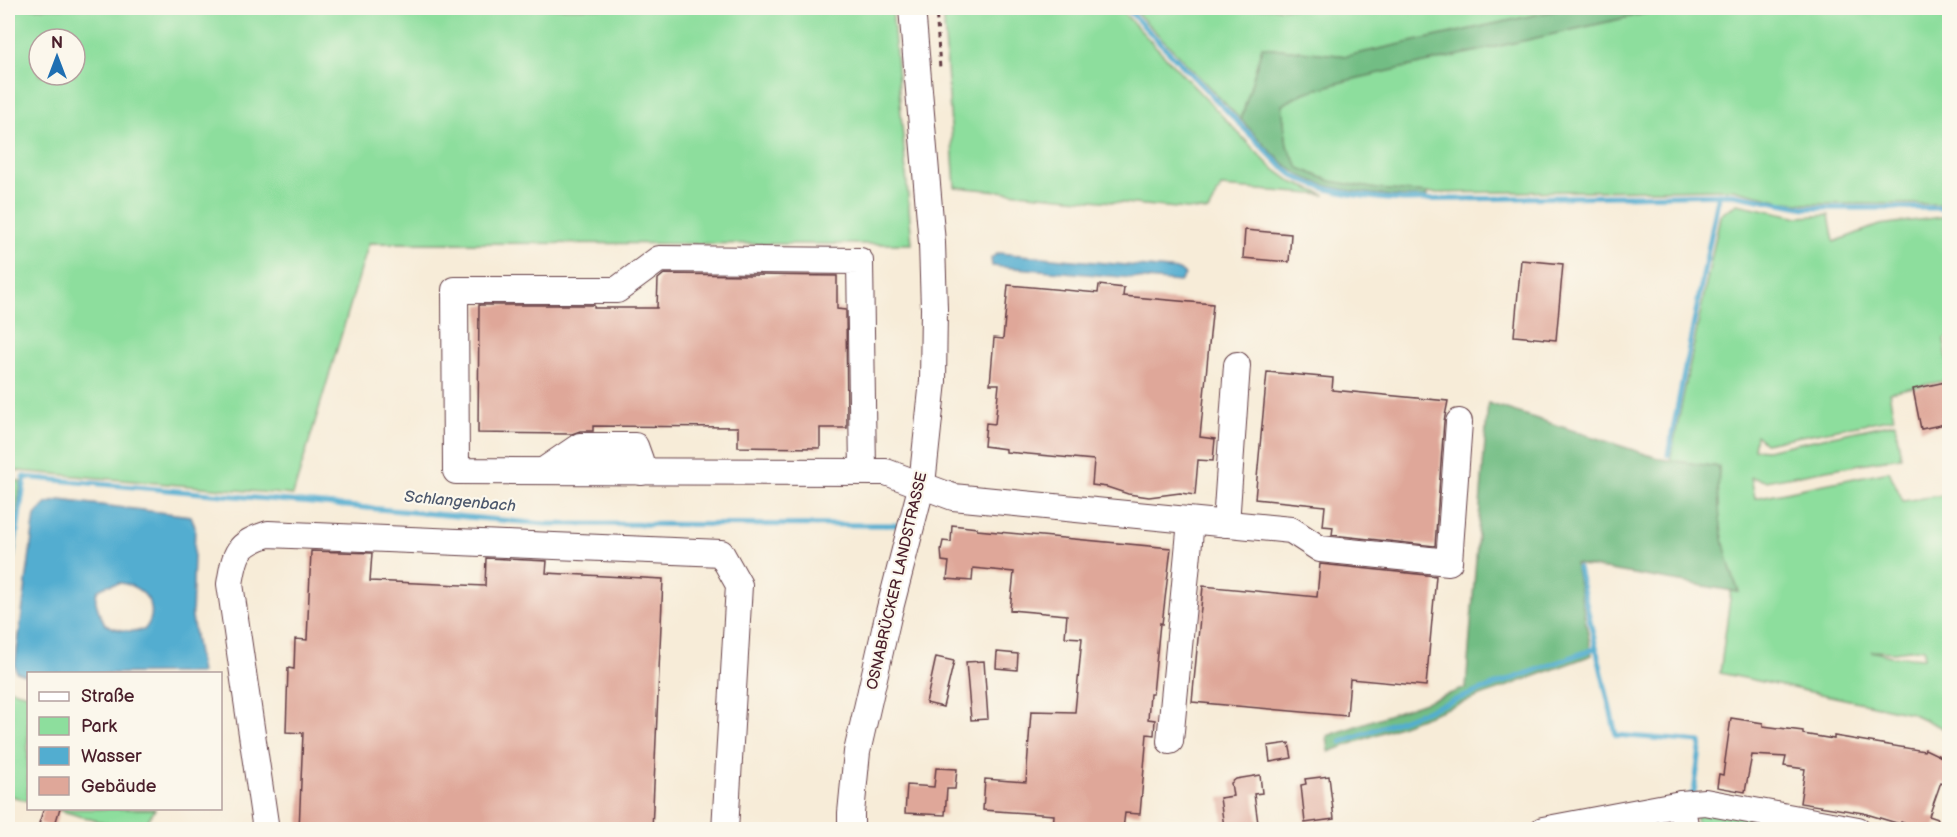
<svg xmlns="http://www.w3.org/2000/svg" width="1957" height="837" font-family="'Balsamiq Sans',sans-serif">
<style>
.green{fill:#8dde9d;stroke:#6c7e64;stroke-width:1.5;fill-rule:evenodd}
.forest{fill:#72bd84;stroke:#5e6e58;stroke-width:1.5}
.water{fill:#52add0;stroke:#4e667e;stroke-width:1.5;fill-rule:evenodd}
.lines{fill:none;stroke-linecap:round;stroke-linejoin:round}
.stream{stroke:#52add0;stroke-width:5}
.building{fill:#dfa799}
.minor-casing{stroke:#643e45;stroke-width:28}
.path{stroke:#643e45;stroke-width:3;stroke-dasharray:4.5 4.5;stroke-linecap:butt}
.minor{stroke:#fff;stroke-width:26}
.labels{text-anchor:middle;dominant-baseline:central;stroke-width:4.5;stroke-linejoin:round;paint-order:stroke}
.street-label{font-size:15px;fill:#4a1f2b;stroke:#fbf7ec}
.water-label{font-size:16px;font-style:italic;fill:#4d586d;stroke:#fbf7ec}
</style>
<rect width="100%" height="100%" fill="#fbf7ec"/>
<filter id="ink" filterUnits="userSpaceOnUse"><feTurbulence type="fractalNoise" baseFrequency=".0167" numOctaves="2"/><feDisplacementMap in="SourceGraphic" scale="12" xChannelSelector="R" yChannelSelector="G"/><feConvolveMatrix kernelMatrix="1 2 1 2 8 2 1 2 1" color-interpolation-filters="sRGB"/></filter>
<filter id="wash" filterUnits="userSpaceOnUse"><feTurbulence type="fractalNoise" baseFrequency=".008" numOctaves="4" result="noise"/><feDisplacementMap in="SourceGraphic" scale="24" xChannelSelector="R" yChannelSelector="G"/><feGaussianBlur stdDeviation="1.35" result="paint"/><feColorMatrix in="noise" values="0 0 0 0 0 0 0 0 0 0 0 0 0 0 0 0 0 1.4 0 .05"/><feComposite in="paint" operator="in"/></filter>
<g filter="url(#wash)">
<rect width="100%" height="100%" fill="#f7ecd8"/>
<g class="green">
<path d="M8,8H892L912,244L369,243L293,495L8,470ZM39,39H75V75H39Z"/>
<polygon points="943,8 1119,8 1270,166 1292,182 1325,195 1221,187 1208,211 955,187"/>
<polygon points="1132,8 1567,8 1347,56 1262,47 1241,120"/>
<polygon points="1669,8 1949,8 1949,204 1807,204 1782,201 1732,189 1427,193 1377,189 1330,181 1298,168 1287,146 1282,105 1303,93 1349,80"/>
<path d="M1737,204L1799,217L1829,215L1834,242L1879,225L1949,216L1950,337L1944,339L1949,368V380L1889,392L1894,418L1765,443L1756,435L1754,449L1766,450L1895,423L1901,457L1765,481L1751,477L1755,498L1889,471L1903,501L1949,494V731L1911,713L1720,673L1731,591L1739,592C1722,553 1716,509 1719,467L1670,461L1720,216L1727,210ZM1924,648V658L1891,656L1871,651L1894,652Z"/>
<polygon points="8,480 21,481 8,569"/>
<polygon points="8,689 28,694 28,801 8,795"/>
<polygon points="1694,808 1785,823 1784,829 1698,829"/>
<polygon points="55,809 155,809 145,824 163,829 107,829 108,824"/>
</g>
<g class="forest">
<path d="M1567,8H1669L1349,80L1303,93L1282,105L1287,146L1299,168L1330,181L1377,189L1427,193V197C1393,198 1323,191 1295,172C1274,158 1258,137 1241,120L1262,47L1347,56Z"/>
<path d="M1488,403L1661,459L1719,467C1716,509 1723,553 1739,592L1575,564L1592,655L1329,752L1327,736L1466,688Z"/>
</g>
<g class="water">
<polygon points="998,253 1179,270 1185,275 1180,282 992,266 991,258"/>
<path d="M60,500L191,516L195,526L192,617L201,673L28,674V676L16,672L15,666L35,515L46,504ZM119,583C145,585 162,610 144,630C129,632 118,631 105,624C100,614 87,592 105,586C109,584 114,585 119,583Z"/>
</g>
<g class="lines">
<g class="stream">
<path d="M1126,8L1276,161C1282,166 1288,172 1294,176C1322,192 1372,198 1404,200L1732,194L1806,208H1950"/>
<polyline points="1668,455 1719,194"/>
<polyline points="23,477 545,524 896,525"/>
<polyline points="1578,568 1616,735 1701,742 1694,792 1691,794"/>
<polyline points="8,589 25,477"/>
<polyline points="1341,742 1596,648"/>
</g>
</g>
<g id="blocks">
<g class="building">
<polygon points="1245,230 1291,234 1289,262 1243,258"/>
<polygon points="1521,260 1563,264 1556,340 1514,336"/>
<polygon points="664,274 837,276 837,309 846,310 847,428 820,428 820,448 738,447 738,427 593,426 593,431 580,431 572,434 478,433 479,305 594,305 594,308 657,308 658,279"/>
<polygon points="1008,285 1098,293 1099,285 1124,288 1123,296 1213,304 1200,437 1215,439 1213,461 1198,460 1195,495 1180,493 1149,497 1128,494 1107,487 1092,485 1094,460 1006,452 1006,449 984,446 986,423 995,424 999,384 990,384 994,338 1003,339"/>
<polygon points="1267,372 1333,378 1332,390 1448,401 1444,421 1435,546 1332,535 1333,527 1323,526 1325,506 1255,499"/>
<polygon points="1950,381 1950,423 1921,429 1913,389"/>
<polygon points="952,525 977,528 977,530 1171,548 1162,624 1160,623 1153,694 1150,694 1148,719 1155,720 1154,735 1147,734 1140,814 1125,813 1123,829 1053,830 1054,815 983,810 985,779 1026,782 1031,711 1075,712 1082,638 1065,637 1067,615 1010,610 1014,572 973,568 972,581 947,579 949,562 942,561 941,550 943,541 951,542"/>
<polygon points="311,551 372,553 370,581 485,586 486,558 547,561 546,573 663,579 652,830 299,830 303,733 286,732 288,668 294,669 295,639 307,640"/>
<polygon points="1320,564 1436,576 1426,686 1350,679 1347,716 1192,702 1203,586 1317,597"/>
<polygon points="997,652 1018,654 1017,670 996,668"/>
<polygon points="936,657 954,661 943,707 926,703"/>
<polygon points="984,661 988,719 971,720 966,662"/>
<polygon points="1731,718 1763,723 1763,726 1803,731 1803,734 1834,739 1834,736 1924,751 1925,749 1950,761 1950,786 1941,782 1929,816 1938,819 1934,830 1921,830 1901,822 1900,824 1863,813 1800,803 1805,769 1784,766 1786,757 1752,755 1745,792 1717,787 1719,774 1723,775"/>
<polygon points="1289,743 1292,758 1270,762 1268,746"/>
<polygon points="936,768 957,769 955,789 947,789 945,815 905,813 907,785 934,787"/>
<polygon points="1260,775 1262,793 1254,794 1258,823 1224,827 1220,798 1233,796 1231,783 1236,779"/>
<polygon points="1329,776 1334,819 1305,823 1301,785 1306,784 1305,779"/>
<polygon points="44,808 60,808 54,828 39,823"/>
</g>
</g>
</g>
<g filter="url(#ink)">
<use href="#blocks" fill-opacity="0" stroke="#643e45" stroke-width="1.5"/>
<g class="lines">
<g class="minor-casing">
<g id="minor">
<polyline points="543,471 580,446 635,446 640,460 641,472"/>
<polyline points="863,472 860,261 659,259 617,290 455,290 456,471 886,472 953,497 1291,530 1320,549 1449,562 1459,422"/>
<polyline points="1226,524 1237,365"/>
<polyline points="1170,741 1191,521"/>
<polyline points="1681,804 1686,830"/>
<path d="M266,830L230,584C235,553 237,544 268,534L721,553L739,585L725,830"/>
<polyline points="851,830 851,813 857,752 889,612 922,484 933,381 934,309 932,243 912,8"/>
<polyline points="1543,830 1681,804 1705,802 1858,830"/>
</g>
</g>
<polyline class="path" points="936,8 940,69"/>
<use href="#minor" class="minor"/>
</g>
</g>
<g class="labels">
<g class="street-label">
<text transform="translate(897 581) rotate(-77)">OSNABRÜCKER LANDSTRASSE</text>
</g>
<g class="water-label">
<text transform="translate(460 502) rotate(5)">Schlangenbach</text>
</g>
</g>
<rect width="1957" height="837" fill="none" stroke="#fbf7ec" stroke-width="30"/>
<rect x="27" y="672" width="195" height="138" fill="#fbf7ec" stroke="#b4a19f" stroke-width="1.5"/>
<rect x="39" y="692" width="30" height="9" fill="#ffffff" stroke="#b4a19f" stroke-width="1.5"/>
<text x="81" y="702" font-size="18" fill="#4a1f2b">Straße</text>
<rect x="39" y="717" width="30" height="18" fill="#8dde9d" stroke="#b4a19f" stroke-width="1.5"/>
<text x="81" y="732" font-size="18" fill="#4a1f2b">Park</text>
<rect x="39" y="747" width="30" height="18" fill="#52add0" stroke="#b4a19f" stroke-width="1.5"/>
<text x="81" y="762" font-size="18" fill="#4a1f2b">Wasser</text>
<rect x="39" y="777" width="30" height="18" fill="#dfa799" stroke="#b4a19f" stroke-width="1.5"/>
<text x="81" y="792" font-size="18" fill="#4a1f2b">Gebäude</text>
<g transform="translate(57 57)"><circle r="28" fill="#fbf7ec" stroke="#b4a19f" stroke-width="1.5"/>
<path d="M0-4.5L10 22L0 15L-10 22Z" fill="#1f6fb2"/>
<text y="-9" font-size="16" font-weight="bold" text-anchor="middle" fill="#4a1f2b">N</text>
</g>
</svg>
